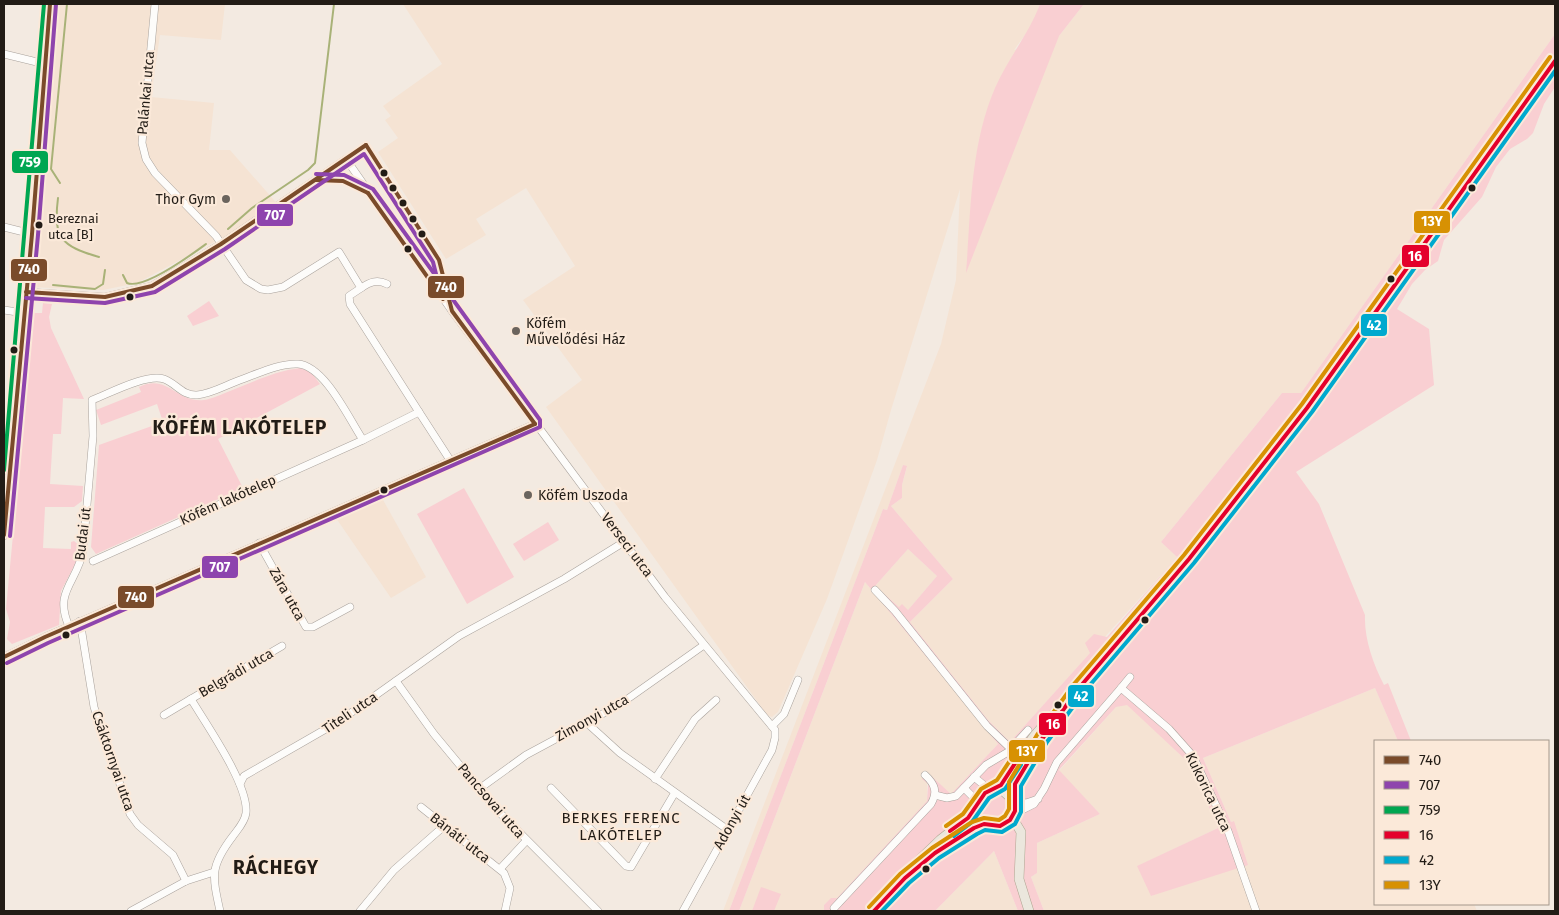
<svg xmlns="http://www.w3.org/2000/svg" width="1559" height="915" font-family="'Fira Sans',sans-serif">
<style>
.built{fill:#f5e3d3}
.green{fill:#f9cfd2;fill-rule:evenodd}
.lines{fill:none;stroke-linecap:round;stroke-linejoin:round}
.stream{stroke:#a8b277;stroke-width:2}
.minor-casing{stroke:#a9a29c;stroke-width:8}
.major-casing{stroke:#afa591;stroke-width:10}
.minor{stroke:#fdfcfa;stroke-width:7}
.major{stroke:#ebe7dd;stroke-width:9}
.bus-1-casing{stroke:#fbe9d9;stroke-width:8}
.bus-2-casing{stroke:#fbe9d9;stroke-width:8}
.bus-3-casing{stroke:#fbe9d9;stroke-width:8}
.bus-4-casing{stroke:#fbe9d9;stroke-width:8}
.bus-5-casing{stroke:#fbe9d9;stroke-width:8}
.bus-6-casing{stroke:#fbe9d9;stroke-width:8}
.bus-1{stroke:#7a4b2a;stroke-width:4}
.bus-2{stroke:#8e44ad;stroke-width:4}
.bus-3{stroke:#00a651;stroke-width:4}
.bus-4{stroke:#e4002b;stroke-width:4}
.bus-5{stroke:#00a9ce;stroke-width:4}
.bus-6{stroke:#d79103;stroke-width:4}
.bus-dot{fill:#221c16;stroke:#fbe9d9;stroke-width:2}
.poi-dot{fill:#6b645d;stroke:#fbe9d9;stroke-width:2}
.labels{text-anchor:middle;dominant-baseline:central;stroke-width:4.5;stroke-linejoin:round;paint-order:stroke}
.bus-label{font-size:13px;fill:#221c16;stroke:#fbe9d9;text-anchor:start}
.street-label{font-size:14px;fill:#221c16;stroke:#fbe9d9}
.poi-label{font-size:14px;fill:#221c16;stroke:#fbe9d9;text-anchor:start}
.neighbourhood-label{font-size:15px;letter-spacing:1px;fill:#221c16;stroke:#fbe9d9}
.district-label{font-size:19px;font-weight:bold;letter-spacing:1px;fill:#221c16;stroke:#fbe9d9}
.line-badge{stroke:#fbe9d9;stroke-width:2}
.badge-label{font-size:14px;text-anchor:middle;font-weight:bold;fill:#fff}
</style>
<rect width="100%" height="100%" fill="#f3eae1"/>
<g class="built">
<polygon points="55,4 225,4 221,40 160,35 151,97 214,103 209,150 230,150 280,207 137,283 103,290 29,287"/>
<polygon points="403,4 1040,4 1033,24 1014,50 1059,36 1084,4 1555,4 1555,34 1301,393 1282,393 1161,542 1177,557 1010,742 988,720 910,622 953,579 891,506 902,498 902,485 907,467 903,465 887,510 883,509 729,911 723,911 941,344 956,280 960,189 891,410 877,460 827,599 778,712 772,717 767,715 546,407 582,380 523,300 575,266 526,188 476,219 486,235 446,259 378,152 398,138 385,120 391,116 383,106 442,64"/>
<polygon points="382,498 426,577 391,598 336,518"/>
<polygon points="908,549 937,576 908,610 899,607 875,586"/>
<polygon points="865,582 998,744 951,794 927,773 927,801 837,898 831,899 824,905 824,911 739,911"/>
<polygon points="1375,688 1398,741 1375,741 1375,904 1474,904 1477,911 1044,911 1031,877 1037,873 1037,843 1100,814 1059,771 1116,707 1127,704 1190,764 1218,828 1138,866 1152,896 1234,821 1231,822 1203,758"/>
<polygon points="994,851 1018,911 935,911"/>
</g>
<g class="green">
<path d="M1040,4H1084L1059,36L966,273C971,211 970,146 995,88C1008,58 1029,34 1040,4Z"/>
<path d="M1555,34V87L1544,104L1533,133L1527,139L1510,149L1496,167L1482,197L1444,240L1438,261L1425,270L1412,284L1397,309L1429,329L1434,385L1296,472L1319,504L1365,615C1364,638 1373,664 1384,685L1388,683L1411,741H1398L1375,688L1203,758L1231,822L1234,821L1248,865L1151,896L1137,866L1218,828L1190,764L1127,705L1116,707L1059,770L1100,814L1037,843V873L1031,877L1044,911H1018L994,851L935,911H824V905L831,898H837L927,801L928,784L922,779L928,773L951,794L998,744L865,582L739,911H729L883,509L887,510L903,465L907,466L902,485V498L891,506L953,579L910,622L988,720L1010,742L1090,653L1085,643L1094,634L1107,637L1177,557L1161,542L1282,393H1301ZM908,549L937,576L908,610L902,604L899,607L875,586Z"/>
<polygon points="209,301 219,316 193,326 187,316"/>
<polygon points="43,303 52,304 49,317 51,328 84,399 63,398 61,434 53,434 50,484 83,486 82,501 74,507 45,507 43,548 71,549 71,542 74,541 81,547 81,553 61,591 59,625 12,644 7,639 10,622 6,609 34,313 42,313"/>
<path d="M300,368L311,372L320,384L218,439L243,488L96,554L91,547L99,445L163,422L157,404L101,425L96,410L141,392L139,387C168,373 176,403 204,400C212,399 222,394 230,391C253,382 275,371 300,368Z"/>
<polygon points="464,488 514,577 467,604 417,514"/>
<polygon points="548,522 559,540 524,561 513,544"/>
<polygon points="761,887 781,894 774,911 752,911"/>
</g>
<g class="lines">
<g class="stream">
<polyline points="60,183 51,169 67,4"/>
<path d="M58,198C53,238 61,246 99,257"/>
<polyline points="228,229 252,208 308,170 315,163 334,4"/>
<path d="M123,275L127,283C144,290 191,255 206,244"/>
<polyline points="53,285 95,289 103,284 105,270"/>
</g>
<g class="minor-casing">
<g id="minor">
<polyline points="4,54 45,64"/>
<polyline points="4,227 32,234"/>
<path d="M361,288C370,282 377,279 387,284"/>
<polyline points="26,292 105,297 152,286 221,244 346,159 452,311 557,452 665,597 775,730 775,738 772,750 683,911"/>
<polyline points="4,310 24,313"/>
<polyline points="419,412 450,460"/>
<polyline points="259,543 306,627 313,627 350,607"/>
<polyline points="93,561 363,440"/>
<polyline points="875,590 895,611 987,726 1011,749"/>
<polyline points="80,621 94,707 130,814 138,825 173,855 186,881"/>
<path d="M69,626C53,591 78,582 83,550L93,436L92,400C108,394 147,373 164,379C176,383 182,396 197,395C211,394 226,385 240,380C257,374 279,363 298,364C325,366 349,419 363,440L419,412L350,304L349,296L361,288L339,252L283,287L268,290L261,289L246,280L216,236L155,173L146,159L142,143L155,4"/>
<polyline points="4,657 45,637 535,424"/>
<polyline points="396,681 434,734 497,810 598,911"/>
<polyline points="1121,688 1130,677"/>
<polyline points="191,699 282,646"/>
<path d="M164,715L191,699C206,724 249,785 246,813C245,822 238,829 233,836C210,866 212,875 220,911"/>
<polyline points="587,723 620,753 728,830"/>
<polyline points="772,726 784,714 798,680"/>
<polyline points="974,777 990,790"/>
<polyline points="655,779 695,719 716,700"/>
<polyline points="240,784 244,776 338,722 459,636 564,579 624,542"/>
<polyline points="551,788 626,866 631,867 674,794"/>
<polyline points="964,788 979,803"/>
<polyline points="479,789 526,755 619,705 704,645"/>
<polyline points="935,795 947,798 956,796 986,765 1008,752 1028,730"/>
<polyline points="1014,801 1026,803 1038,799"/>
<polyline points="421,807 504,873 510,888 505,911"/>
<polyline points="1014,814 1034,804 1044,789 1057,762 1121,688 1169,729 1193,756 1228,831 1256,911"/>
<polyline points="500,869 526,841"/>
<path d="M834,908L931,804C938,792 935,784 925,775"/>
<polyline points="131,911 186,881 214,872"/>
<polyline points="360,911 394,870 443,827"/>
</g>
</g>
<g class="major-casing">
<g id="major">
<polyline points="4,535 32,234 50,4"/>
<polyline points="996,789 1035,735 1073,692"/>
<polyline points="1012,817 1021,832 1019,879 1029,911"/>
<polyline points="917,862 940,840 968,818 988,791 1002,790 1013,800"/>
<polyline points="905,878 935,853 974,828 984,824 1000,826 1010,820 1015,811 1015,784 1042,739 1079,688 1189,559 1307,408 1555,61"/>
<polyline points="874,911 907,874"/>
</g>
</g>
<use href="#minor" class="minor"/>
<use href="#major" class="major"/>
<g class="bus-1-casing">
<g id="bus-1">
<polyline points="366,145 439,260 452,311 535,424"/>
<polyline points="316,180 343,181 368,193"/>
<polyline points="368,193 443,299"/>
<polyline points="26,292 105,297 152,286 221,244 366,145"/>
<polyline points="4,535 32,234 50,4"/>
<polyline points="4,657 45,637 535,424"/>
</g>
</g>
<g class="bus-2-casing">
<g id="bus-2">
<polyline points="26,298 105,303 155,292 225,249 364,154 433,262 442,298"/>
<polyline points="10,536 38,235 56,4"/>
<polyline points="7,663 48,643 540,427 540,420 373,189 344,175 316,174"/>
</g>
</g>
<g class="bus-3-casing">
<polyline id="bus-3" points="4,470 44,4"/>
</g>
<g class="bus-4-casing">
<g id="bus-4">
<polyline points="950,831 968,818 985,793 1001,785 1016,762"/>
<polyline points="874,911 905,878 935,853 974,828 984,824 1000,826 1010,820 1015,811 1015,784 1042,739 1079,688 1189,559 1307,408 1555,61"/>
</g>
</g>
<g class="bus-5-casing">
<g id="bus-5">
<polyline points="954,836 972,822 989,798 1005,789 1021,765"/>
<polyline points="882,911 909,883 939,858 977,834 985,830 1002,832 1015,824 1021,812 1021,786 1047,742 1084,692 1194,563 1312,412 1555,71"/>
</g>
</g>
<g class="bus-6-casing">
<g id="bus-6">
<polyline points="946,826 963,814 981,789 997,780 1011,759"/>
<polyline points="869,907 900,874 932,848 972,822 984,818 999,820 1005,816 1009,809 1009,782 1037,735 1074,684 1184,555 1302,404 1550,57"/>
</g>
</g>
<use href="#bus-1" class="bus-1"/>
<use href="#bus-2" class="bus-2"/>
<use href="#bus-3" class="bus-3"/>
<use href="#bus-4" class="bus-4"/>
<use href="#bus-5" class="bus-5"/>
<use href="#bus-6" class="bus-6"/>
</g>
<g class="bus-dot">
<circle cx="384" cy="173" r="4.5"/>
<circle cx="393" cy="188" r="4.5"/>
<circle cx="1472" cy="188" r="4.5"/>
<circle cx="403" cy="203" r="4.5"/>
<circle cx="413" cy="219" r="4.5"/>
<circle cx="39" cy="225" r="4.5"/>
<circle cx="422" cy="234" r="4.5"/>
<circle cx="408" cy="249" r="4.5"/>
<circle cx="1391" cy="279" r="4.5"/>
<circle cx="130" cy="297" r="4.5"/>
<circle cx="14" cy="350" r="4.5"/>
<circle cx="384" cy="490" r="4.5"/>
<circle cx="1145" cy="620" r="4.5"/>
<circle cx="66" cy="635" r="4.5"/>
<circle cx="1058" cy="705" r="4.5"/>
<circle cx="926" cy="869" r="4.5"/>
</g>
<g class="poi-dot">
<circle cx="226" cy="199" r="5"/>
<circle cx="516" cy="331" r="5"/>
<circle cx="528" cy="495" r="5"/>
</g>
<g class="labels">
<g class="bus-label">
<text x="48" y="218">Bereznai<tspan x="48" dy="16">utca [B]</tspan></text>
</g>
<g class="street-label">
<text transform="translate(146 93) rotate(-85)">Palánkai utca</text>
<text transform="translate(228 500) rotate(-24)">Köfém lakótelep</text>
<text transform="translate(83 534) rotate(-83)">Budai út</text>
<text transform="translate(627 545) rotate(53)">Verseci utca</text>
<text transform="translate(287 594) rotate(61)">Zára utca</text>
<text transform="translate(236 673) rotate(-30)">Belgrádi utca</text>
<text transform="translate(350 713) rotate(-34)">Titeli utca</text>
<text transform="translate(592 718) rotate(-29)">Zimonyi utca</text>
<text transform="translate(113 761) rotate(71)">Csáktornyai utca</text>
<text transform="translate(1208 792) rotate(64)">Kukorica utca</text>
<text transform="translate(491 801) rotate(49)">Pancsovai utca</text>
<text transform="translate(732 822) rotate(-61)">Adonyi út</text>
<text transform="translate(460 838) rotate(38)">Bánáti utca</text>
</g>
<g class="poi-label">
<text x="216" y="199" text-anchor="end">Thor Gym</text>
<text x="526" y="323">Köfém<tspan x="526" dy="16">Művelődési Ház</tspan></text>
<text x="538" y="495">Köfém Uszoda</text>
</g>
<g class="neighbourhood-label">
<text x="621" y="818">BERKES FERENC<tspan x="621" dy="17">LAKÓTELEP</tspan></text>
</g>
<g class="district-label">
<text x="240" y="427">KÖFÉM LAKÓTELEP</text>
<text x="276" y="867">RÁCHEGY</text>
</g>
</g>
<g class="line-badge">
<rect x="11" y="150" width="38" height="24" rx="5" fill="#00a651"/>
<rect x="256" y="203" width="38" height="24" rx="5" fill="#8e44ad"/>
<rect x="1413" y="210" width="38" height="24" rx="5" fill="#d79103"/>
<rect x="1401" y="244" width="29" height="24" rx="5" fill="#e4002b"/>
<rect x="10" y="258" width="38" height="24" rx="5" fill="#7a4b2a"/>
<rect x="427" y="275" width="38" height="24" rx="5" fill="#7a4b2a"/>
<rect x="1360" y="313" width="28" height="24" rx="5" fill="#00a9ce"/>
<rect x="201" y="555" width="38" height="24" rx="5" fill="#8e44ad"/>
<rect x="117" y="585" width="38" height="24" rx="5" fill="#7a4b2a"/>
<rect x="1067" y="684" width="28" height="24" rx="5" fill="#00a9ce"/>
<rect x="1038" y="712" width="29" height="24" rx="5" fill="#e4002b"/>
<rect x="1008" y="739" width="38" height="24" rx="5" fill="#d79103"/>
</g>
<g class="badge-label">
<text x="30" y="167">759</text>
<text x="275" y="220">707</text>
<text x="1432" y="226">13Y</text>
<text x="1415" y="261">16</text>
<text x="29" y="274">740</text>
<text x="446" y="292">740</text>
<text x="1374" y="330">42</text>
<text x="220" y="572">707</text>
<text x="136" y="602">740</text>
<text x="1081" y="701">42</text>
<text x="1053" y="729">16</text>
<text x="1027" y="756">13Y</text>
</g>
<rect width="1559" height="915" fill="none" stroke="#221c16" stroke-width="10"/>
<rect x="1374" y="740" width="175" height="165" fill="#fbe9d9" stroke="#a4978b"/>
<rect x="1384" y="756" width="25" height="8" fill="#7a4b2a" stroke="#a4978b"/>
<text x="1419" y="765" font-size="15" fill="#221c16">740</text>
<rect x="1384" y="781" width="25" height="8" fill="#8e44ad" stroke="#a4978b"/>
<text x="1419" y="790" font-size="15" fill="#221c16">707</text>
<rect x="1384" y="806" width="25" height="8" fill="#00a651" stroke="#a4978b"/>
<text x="1419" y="815" font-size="15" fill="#221c16">759</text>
<rect x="1384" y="831" width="25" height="8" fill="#e4002b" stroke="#a4978b"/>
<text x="1419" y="840" font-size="15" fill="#221c16">16</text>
<rect x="1384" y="856" width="25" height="8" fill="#00a9ce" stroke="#a4978b"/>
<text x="1419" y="865" font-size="15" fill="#221c16">42</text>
<rect x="1384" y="881" width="25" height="8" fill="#d79103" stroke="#a4978b"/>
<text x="1419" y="890" font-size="15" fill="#221c16">13Y</text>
</svg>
